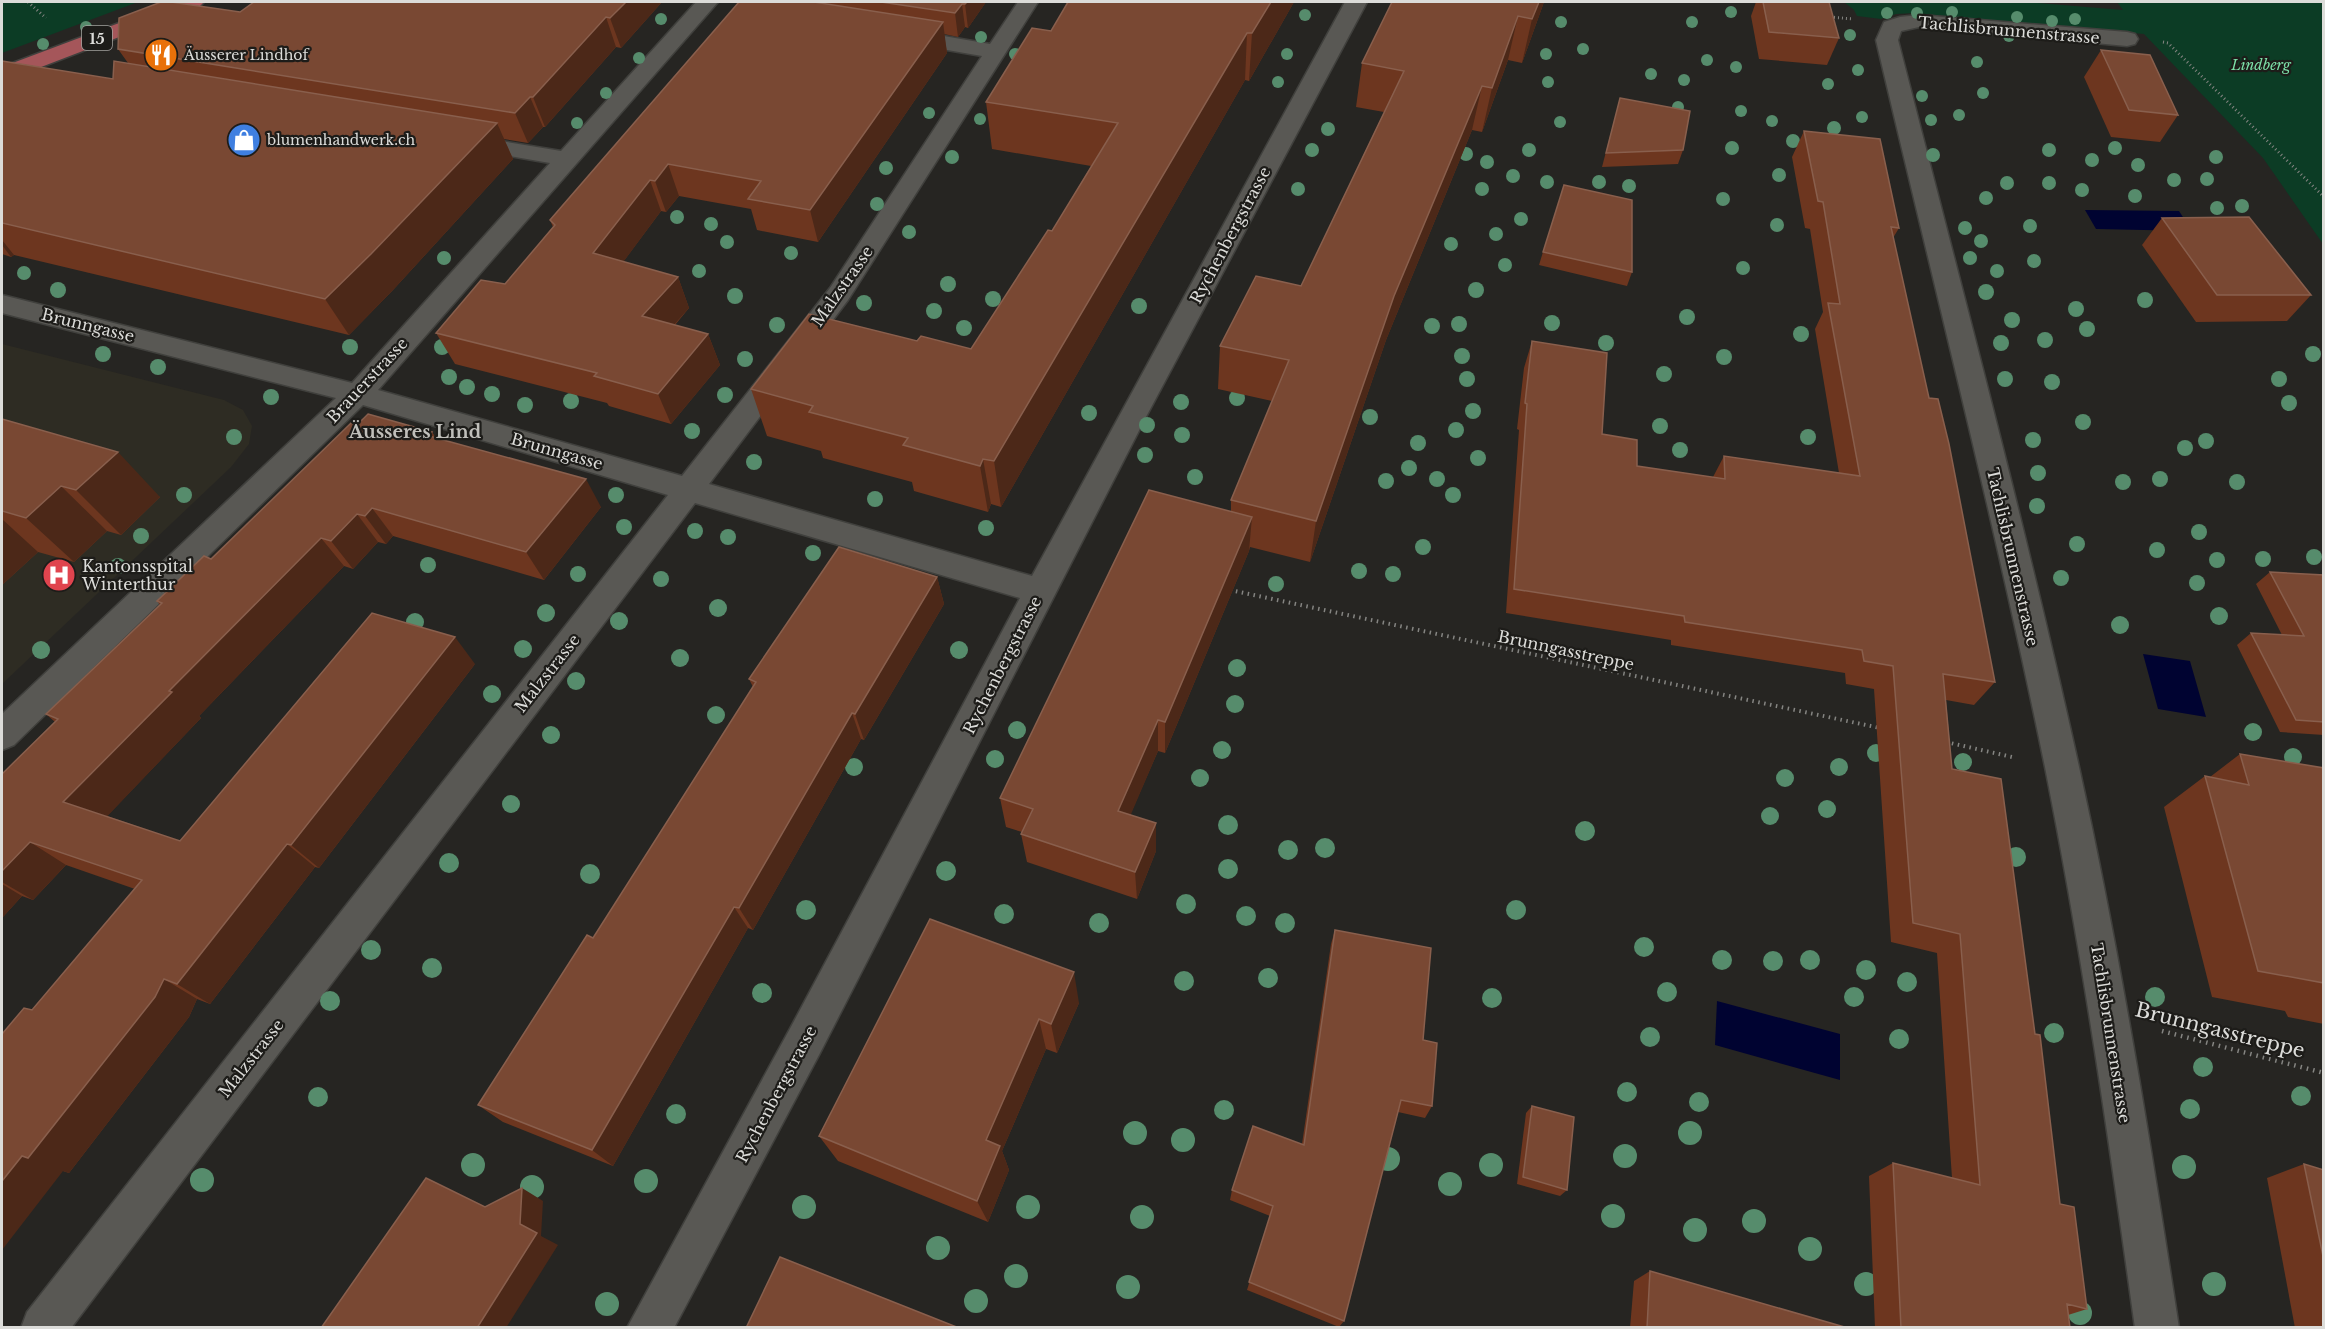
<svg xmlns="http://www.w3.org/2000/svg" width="2325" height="1329" font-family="'Libre Baskerville',serif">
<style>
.built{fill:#2e2c23}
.green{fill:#0c3c25}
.water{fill:#000331}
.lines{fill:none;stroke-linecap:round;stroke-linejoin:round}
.street-casing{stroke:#40403d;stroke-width:3}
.primary-casing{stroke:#40403d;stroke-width:3}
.path-far2{stroke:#858582;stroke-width:3;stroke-dasharray:1 3;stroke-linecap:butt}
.path-far1{stroke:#858582;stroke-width:4;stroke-dasharray:1.5 4.5;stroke-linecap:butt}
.path{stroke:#858582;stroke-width:4.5;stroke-dasharray:1.5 5;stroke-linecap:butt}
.street{fill:#595854;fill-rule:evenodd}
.primary{fill:#a5565a;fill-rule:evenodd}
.tree{fill:#568c6c}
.wall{fill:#6d361f}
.shaded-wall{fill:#4c2818}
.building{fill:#794833;stroke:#895f4d;stroke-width:1.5}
.labels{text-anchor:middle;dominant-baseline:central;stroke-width:4.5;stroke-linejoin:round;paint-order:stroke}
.far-poi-label{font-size:14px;fill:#dcdcd9;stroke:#1d1c19;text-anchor:start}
.far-park-label{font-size:14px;font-style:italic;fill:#7de1a9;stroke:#1d1c19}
.shield{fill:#1d1c19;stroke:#a3a29f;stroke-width:1.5}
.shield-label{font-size:15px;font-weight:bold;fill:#dcdcd9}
.street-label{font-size:16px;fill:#dcdcd9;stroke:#1d1c19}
.poi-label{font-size:16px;fill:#dcdcd9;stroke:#1d1c19;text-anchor:start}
.neighbourhood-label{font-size:18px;font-weight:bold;fill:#c0bfba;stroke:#1d1c19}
.near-street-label{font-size:20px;fill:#dcdcd9;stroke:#1d1c19}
</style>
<rect width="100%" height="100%" fill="#262522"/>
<polygon class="built" points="2,344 224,400 243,410 252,426 249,444 231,467 2,684"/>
<g class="green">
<polygon points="2,2 138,2 2,53"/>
<polygon points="1844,2 2027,2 2123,10 2117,2 2323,2 2323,244 2263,158 2144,34 1915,13 1896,14 1881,19 1857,16 1854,10"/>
</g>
<g class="water">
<polygon points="2085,210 2179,211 2192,231 2096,229"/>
<polygon points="2143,654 2190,661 2206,717 2158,709"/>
<polygon points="1717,1001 1840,1034 1840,1080 1715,1045"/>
</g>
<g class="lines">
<g class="street-casing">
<g id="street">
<polygon points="696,2 718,2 378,390 682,476 830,288 982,56 895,41 892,36 895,31 903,29 990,44 1018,2 1038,2 848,300 709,484 1032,576 1345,2 1367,2 1147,415 820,1053 674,1328 627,1328 792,1025 1020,598 695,503 71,1328 21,1328 27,1312 668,495 363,405 14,745 2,750 2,714 336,398 2,313 2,295 352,383 550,163 457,147 453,142 457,137 465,135 561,151"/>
<path d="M1919,15L2127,32L2135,34L2138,39L2135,44L2127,46L1919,27L1901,31L1898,40C1960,282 2025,523 2079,767C2120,952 2150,1140 2179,1328H2135C2109,1140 2082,952 2045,767C1995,523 1933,282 1876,40L1884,22L1900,17Z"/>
</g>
</g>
<g class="primary-casing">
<polygon id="primary" points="175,2 204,2 200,6 2,82 2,67"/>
</g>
<g class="path-far2">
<polyline points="28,2 46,18"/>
<polyline points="1830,17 1853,19"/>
<polyline points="2163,42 2168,43 2324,197"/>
</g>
<g class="path-far1">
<polyline points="1230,590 1880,728"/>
<polyline points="1946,742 2012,757"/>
</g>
<polyline class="path" points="2162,1031 2324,1073"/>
<use href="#street" class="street"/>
<use href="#primary" class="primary"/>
</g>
<g class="tree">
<circle cx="1731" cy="12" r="6"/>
<circle cx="1952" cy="12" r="6"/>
<circle cx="1887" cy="13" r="6"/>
<circle cx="1917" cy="13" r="6"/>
<circle cx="1305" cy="15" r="6"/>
<circle cx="2017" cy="17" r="6"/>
<circle cx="661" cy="19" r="6"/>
<circle cx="2075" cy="19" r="6"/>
<circle cx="2052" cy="21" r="6"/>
<circle cx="1561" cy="22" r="6"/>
<circle cx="1692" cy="22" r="6"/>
<circle cx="86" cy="27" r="6"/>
<circle cx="1850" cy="35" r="6"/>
<circle cx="2009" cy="36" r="6"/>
<circle cx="981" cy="37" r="6"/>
<circle cx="43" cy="44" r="6"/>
<circle cx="1583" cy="49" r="6"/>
<circle cx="1015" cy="54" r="6"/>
<circle cx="1287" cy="54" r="6"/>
<circle cx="1546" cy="54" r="6"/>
<circle cx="639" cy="58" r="6"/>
<circle cx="1707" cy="60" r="6"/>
<circle cx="1977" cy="62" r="6"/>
<circle cx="1736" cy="67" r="6"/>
<circle cx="1858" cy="70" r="6"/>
<circle cx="1651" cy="74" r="6"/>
<circle cx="1684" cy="80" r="6"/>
<circle cx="1278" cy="82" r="6"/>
<circle cx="1548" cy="82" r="6"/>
<circle cx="1828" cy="84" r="6"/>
<circle cx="606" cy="93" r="6"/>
<circle cx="1983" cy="93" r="6"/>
<circle cx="1922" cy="96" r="6"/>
<circle cx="1678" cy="107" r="6"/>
<circle cx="1741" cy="111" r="6"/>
<circle cx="929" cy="113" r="6"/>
<circle cx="1959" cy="115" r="6"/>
<circle cx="1862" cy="117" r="6"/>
<circle cx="980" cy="119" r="6"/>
<circle cx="1931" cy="120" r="6"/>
<circle cx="1772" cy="121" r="6"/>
<circle cx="1560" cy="122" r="6"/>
<circle cx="577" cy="123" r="6"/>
<circle cx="1834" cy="128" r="7"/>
<circle cx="1328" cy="129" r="7"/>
<circle cx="1793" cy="141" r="7"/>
<circle cx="1732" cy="148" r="7"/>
<circle cx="2115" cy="148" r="7"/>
<circle cx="1312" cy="150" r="7"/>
<circle cx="1529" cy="150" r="7"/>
<circle cx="2049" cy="150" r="7"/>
<circle cx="1466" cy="154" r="7"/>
<circle cx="1933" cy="155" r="7"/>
<circle cx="952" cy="157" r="7"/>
<circle cx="2216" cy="157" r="7"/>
<circle cx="2092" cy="160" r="7"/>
<circle cx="1487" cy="162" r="7"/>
<circle cx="2138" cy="165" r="7"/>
<circle cx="886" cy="168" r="7"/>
<circle cx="1779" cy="175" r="7"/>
<circle cx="1513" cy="176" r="7"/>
<circle cx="2207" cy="179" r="7"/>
<circle cx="2174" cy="180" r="7"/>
<circle cx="1547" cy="182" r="7"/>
<circle cx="1599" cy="182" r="7"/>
<circle cx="2007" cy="183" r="7"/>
<circle cx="2049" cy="183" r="7"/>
<circle cx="1629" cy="186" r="7"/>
<circle cx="1298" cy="189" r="7"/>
<circle cx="1482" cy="189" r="7"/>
<circle cx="2082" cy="190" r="7"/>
<circle cx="2135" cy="196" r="7"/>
<circle cx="1986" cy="198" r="7"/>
<circle cx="1723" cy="199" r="7"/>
<circle cx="877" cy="204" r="7"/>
<circle cx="2242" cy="206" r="7"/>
<circle cx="2217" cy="208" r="7"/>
<circle cx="677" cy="217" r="7"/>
<circle cx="1521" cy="219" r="7"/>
<circle cx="711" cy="224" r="7"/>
<circle cx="1777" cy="225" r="7"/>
<circle cx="2030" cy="226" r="7"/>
<circle cx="1965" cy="228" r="7"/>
<circle cx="909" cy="232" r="7"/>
<circle cx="1496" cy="234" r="7"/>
<circle cx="1981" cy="241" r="7"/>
<circle cx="727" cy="242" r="7"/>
<circle cx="1451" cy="244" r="7"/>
<circle cx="791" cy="253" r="7"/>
<circle cx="444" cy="258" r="7"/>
<circle cx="1970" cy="258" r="7"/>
<circle cx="2034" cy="261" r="7"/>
<circle cx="1505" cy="265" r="7"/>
<circle cx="1743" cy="268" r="7"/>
<circle cx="699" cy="271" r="7"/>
<circle cx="1997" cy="271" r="7"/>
<circle cx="24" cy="273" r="7"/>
<circle cx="948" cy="284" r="8"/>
<circle cx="58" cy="290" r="8"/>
<circle cx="1476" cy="290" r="8"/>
<circle cx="1986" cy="292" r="8"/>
<circle cx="735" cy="296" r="8"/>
<circle cx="993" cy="299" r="8"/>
<circle cx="2145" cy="300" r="8"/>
<circle cx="864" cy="303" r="8"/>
<circle cx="1139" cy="306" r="8"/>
<circle cx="2076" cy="309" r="8"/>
<circle cx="934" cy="311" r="8"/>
<circle cx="1687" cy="317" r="8"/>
<circle cx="2012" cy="320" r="8"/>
<circle cx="1552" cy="323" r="8"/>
<circle cx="1459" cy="324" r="8"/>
<circle cx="777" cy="325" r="8"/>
<circle cx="1432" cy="326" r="8"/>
<circle cx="964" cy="328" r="8"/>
<circle cx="2087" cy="329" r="8"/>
<circle cx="1801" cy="334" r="8"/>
<circle cx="2045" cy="340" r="8"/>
<circle cx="1606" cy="343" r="8"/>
<circle cx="2001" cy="343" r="8"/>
<circle cx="350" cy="347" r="8"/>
<circle cx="442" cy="347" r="8"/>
<circle cx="103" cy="354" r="8"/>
<circle cx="2313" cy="354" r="8"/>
<circle cx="1462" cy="356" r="8"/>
<circle cx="1724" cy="357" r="8"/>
<circle cx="745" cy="359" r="8"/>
<circle cx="158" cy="367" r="8"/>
<circle cx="1664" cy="374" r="8"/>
<circle cx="449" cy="377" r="8"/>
<circle cx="1467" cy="379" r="8"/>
<circle cx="2005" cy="379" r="8"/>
<circle cx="2279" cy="379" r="8"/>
<circle cx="2052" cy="382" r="8"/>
<circle cx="467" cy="387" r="8"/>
<circle cx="492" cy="394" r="8"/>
<circle cx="725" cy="395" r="8"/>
<circle cx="271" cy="397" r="8"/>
<circle cx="1237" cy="398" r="8"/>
<circle cx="571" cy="401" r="8"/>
<circle cx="1181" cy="402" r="8"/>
<circle cx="2289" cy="403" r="8"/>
<circle cx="525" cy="405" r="8"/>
<circle cx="1473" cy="411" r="8"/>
<circle cx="1089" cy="413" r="8"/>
<circle cx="1370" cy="417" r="8"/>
<circle cx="2083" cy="422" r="8"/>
<circle cx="1147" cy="425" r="8"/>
<circle cx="1660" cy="426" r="8"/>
<circle cx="1456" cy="430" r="8"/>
<circle cx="692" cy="431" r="8"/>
<circle cx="1182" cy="435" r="8"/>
<circle cx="234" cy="437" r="8"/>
<circle cx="1808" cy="437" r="8"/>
<circle cx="2033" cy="440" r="8"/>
<circle cx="2206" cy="441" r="8"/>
<circle cx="1418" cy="443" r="8"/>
<circle cx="2185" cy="448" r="8"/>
<circle cx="1680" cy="450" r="8"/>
<circle cx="1145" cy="455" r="8"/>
<circle cx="1478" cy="458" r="8"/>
<circle cx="754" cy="462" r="8"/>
<circle cx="1409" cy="468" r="8"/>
<circle cx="2038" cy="473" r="8"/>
<circle cx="1195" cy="477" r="8"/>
<circle cx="1437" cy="479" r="8"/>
<circle cx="2160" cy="479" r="8"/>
<circle cx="1386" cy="481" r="8"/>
<circle cx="2123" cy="482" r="8"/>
<circle cx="2237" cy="482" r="8"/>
<circle cx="184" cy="495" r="8"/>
<circle cx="616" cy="495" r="8"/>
<circle cx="1453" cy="495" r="8"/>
<circle cx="875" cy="499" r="8"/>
<circle cx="2037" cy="506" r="8"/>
<circle cx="624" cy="527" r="8"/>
<circle cx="986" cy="528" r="8"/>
<circle cx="695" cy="531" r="8"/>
<circle cx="2199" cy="532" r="8"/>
<circle cx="141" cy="536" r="8"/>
<circle cx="728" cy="537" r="8"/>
<circle cx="2077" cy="544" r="8"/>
<circle cx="1423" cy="547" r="8"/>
<circle cx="2157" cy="550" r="8"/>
<circle cx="813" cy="553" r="8"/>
<circle cx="2314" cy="557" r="8"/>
<circle cx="2263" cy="559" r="8"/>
<circle cx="2217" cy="560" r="8"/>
<circle cx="428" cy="565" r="8"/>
<circle cx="118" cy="566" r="8"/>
<circle cx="1359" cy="571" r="8"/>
<circle cx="578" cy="574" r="8"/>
<circle cx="1393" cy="574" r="8"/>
<circle cx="2061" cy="578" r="8"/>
<circle cx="661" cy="579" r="8"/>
<circle cx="2197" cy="583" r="8"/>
<circle cx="1276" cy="584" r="8"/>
<circle cx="718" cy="608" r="9"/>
<circle cx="546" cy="613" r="9"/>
<circle cx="2219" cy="616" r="9"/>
<circle cx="619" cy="621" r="9"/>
<circle cx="415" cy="622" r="9"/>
<circle cx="2120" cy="625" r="9"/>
<circle cx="523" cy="649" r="9"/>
<circle cx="41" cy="650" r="9"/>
<circle cx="959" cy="650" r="9"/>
<circle cx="680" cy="658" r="9"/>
<circle cx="1237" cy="668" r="9"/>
<circle cx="576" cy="681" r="9"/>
<circle cx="492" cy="694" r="9"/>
<circle cx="1235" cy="704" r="9"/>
<circle cx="716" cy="715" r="9"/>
<circle cx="1017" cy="730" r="9"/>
<circle cx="2253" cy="732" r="9"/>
<circle cx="551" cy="735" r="9"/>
<circle cx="1222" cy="750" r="9"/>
<circle cx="1876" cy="753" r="9"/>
<circle cx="2293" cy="757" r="9"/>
<circle cx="995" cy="759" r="9"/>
<circle cx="1963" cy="762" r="9"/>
<circle cx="854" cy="767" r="9"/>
<circle cx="1839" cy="767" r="9"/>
<circle cx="1200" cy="778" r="9"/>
<circle cx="1785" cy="778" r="9"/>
<circle cx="511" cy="804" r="9"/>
<circle cx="1827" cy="809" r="9"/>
<circle cx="1770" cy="816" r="9"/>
<circle cx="1228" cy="825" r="10"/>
<circle cx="1585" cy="831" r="10"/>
<circle cx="1325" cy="848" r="10"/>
<circle cx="1288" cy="850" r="10"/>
<circle cx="2016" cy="857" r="10"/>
<circle cx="449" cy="863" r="10"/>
<circle cx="1228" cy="869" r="10"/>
<circle cx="946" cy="871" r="10"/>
<circle cx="590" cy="874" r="10"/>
<circle cx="1186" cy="904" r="10"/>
<circle cx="806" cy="910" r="10"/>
<circle cx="1516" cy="910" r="10"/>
<circle cx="1004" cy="914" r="10"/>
<circle cx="1246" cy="916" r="10"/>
<circle cx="1099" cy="923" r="10"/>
<circle cx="1285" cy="923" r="10"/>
<circle cx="1644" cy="947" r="10"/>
<circle cx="371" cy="950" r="10"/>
<circle cx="1722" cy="960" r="10"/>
<circle cx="1810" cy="960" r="10"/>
<circle cx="1773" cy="961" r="10"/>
<circle cx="432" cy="968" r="10"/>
<circle cx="1866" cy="970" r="10"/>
<circle cx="1268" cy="978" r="10"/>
<circle cx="1184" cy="981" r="10"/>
<circle cx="1907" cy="982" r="10"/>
<circle cx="1667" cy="992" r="10"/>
<circle cx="762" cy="993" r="10"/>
<circle cx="1854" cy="997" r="10"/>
<circle cx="2155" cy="997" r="10"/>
<circle cx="1492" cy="998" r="10"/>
<circle cx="330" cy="1001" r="10"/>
<circle cx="2054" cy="1033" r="10"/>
<circle cx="1650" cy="1037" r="10"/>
<circle cx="1899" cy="1039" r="10"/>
<circle cx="2203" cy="1067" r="10"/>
<circle cx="1627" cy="1092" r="10"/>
<circle cx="2301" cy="1096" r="10"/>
<circle cx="318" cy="1097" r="10"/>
<circle cx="1699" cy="1102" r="10"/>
<circle cx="2190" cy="1109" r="10"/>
<circle cx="1224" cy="1110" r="10"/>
<circle cx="676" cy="1114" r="10"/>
<circle cx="1135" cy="1133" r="12"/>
<circle cx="1690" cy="1133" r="12"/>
<circle cx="1183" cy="1140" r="12"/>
<circle cx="1625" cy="1156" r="12"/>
<circle cx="1388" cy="1159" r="12"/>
<circle cx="473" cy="1165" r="12"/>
<circle cx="1491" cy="1165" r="12"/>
<circle cx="2184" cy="1167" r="12"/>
<circle cx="202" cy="1180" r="12"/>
<circle cx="646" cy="1181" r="12"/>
<circle cx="1450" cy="1184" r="12"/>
<circle cx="532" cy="1187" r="12"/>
<circle cx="804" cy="1207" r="12"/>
<circle cx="1028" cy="1207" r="12"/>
<circle cx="1613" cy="1216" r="12"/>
<circle cx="1142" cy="1217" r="12"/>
<circle cx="1754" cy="1221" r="12"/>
<circle cx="1695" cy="1230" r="12"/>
<circle cx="938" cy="1248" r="12"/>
<circle cx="1810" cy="1249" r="12"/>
<circle cx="1016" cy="1276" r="12"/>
<circle cx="1866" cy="1284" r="12"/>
<circle cx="2214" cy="1284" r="12"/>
<circle cx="1128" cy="1287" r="12"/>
<circle cx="976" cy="1301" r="12"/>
<circle cx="607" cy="1304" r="12"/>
<circle cx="2080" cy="1313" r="12"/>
</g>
<g class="wall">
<polygon points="662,2 621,48 616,47 545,127 543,127 528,143 504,139 513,159 393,290 349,335 14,255 11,257 2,254 2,61 113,79 128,63 118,49 240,12"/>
<polygon points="739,2 986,2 968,28 965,27 958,37 944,34 947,53 818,242 757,230 751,209 679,196 666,212 661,211 623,262 678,277 689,308 675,325 708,334 720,365 671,424 609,406 607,403 455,364 436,333 505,284 553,227 550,220"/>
<polygon points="1294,2 1249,81 1245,80 1001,507 991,504 988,512 914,491 912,482 823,458 821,451 767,436 751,389 917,341 971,349 1052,231 1091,166 992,149 986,102 1051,31"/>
<polygon points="1392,2 1544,2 1522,63 1508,60 1482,132 1472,130 1386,340 1310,562 1250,547 1249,551 1165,753 1158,751 1130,815 1156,823 1156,851 1137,899 1027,862 1021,834 1022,832 1006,827 1000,798 1231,511 1231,500 1272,401 1218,389 1220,346 1301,286 1384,112 1356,107 1362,63"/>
<polygon points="1756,2 1829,2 1839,38 1827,65 1759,59 1751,16"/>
<polygon points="2101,50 2178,115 2160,142 2111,137 2084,77"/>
<polygon points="1620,98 1683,150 1678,164 1602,167"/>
<polygon points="1804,131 1899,228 1893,238 1929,398 1995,682 1974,705 1946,700 1952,769 2035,1034 2060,1204 2087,1309 2068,1315 2070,1328 1875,1328 1869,1176 1893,1163 1952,1178 1937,953 1891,942 1874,689 1846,684 1845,673 1671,645 1671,640 1506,613 1519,430 1517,429 1524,368 1532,341 1602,434 1637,466 1713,477 1724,456 1839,473 1815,329 1823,312 1810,229 1805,228 1792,157"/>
<polygon points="2162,218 2311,295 2287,321 2196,322 2142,245"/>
<polygon points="1543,252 1632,272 1627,286 1539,265"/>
<polygon points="2,419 160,497 121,535 107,531 74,562 38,552 2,585"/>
<polygon points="357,425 432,432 436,438 601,507 544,580 393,536 386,544 378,542 353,569 344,566 199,716 201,718 107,816 180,841 475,664 319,868 315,867 210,1004 197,999 189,1017 69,1173 63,1171 32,1010 135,889 66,865 33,900 22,896 2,918 2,774 55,722 46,714 160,605 157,601 211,559"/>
<polygon points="2270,572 2324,575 2324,735 2280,732 2237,645 2251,633 2282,635 2256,584"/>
<polygon points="937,577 944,604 864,740 861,739 753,930 748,928 613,1166 503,1122 478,1105 593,938 753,687 749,679"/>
<polygon points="2240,754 2324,768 2324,1024 2288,1017 2285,1011 2212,997 2164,807 2205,776 2210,777"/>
<polygon points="930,919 1079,1003 1057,1053 1046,1049 1002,1151 1009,1170 988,1222 838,1161 819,1136"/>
<polygon points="1335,930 1423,1040 1432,1106 1425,1118 1398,1112 1344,1321 1339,1327 1247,1290 1270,1216 1230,1200 1232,1190 1302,1144 1331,944"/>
<polygon points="1532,1106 1567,1190 1560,1196 1517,1184 1526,1113"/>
<polygon points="2304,1164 2324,1170 2324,1328 2295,1328 2267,1178"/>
<polygon points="1650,1271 1848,1328 1630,1328 1634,1281"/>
</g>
<g class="shaded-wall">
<polygon points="626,2 662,2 621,48 610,18"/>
<polygon points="967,2 986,2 968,28 965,4"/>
<polygon points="1271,2 1294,2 1249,81 1252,33"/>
<polygon points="1539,2 1544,2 1522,63 1532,19"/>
<polygon points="962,4 965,27 958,37 955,13"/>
<polygon points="1518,16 1508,60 1482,132 1492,88"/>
<polygon points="606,17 616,47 545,127 533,97"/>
<polygon points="943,22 947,53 818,242 810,210"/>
<polygon points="1247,33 1245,80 1001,507 994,461"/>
<polygon points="1482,86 1472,130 1386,340 1310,562 1316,521 1394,296"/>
<polygon points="530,97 543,127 528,143 515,113"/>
<polygon points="497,123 513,159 393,290 349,335 325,299"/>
<polygon points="668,164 679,196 666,212 655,181"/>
<polygon points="650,180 661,211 607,284 593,253"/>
<polygon points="2,240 14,255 11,257 2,245"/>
<polygon points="678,277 689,308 655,346 642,316"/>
<polygon points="708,334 720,365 671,424 658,394"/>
<polygon points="118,452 160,497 121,535 76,490"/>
<polygon points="983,459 991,504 988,512 980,466"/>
<polygon points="586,479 601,507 544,580 526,552"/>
<polygon points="61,486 107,531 74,562 26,518"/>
<polygon points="372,508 393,536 386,544 365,516"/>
<polygon points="357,514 378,542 353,569 331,541"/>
<polygon points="1252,517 1249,551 1165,753 1165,722"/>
<polygon points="2,519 38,552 2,585"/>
<polygon points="321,538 344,566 199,716 201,718 98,826 63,802 169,691"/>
<polygon points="937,577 944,604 864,740 855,714"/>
<polygon points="455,637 475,664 319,868 291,845"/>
<polygon points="852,713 861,739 753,930 739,908"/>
<polygon points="1158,720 1158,751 1120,840 1118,811"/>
<polygon points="1156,823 1156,851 1137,899 1135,872"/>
<polygon points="30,842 66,865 33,900 2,882 2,871"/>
<polygon points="287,844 315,867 210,1004 177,984"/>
<polygon points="2,884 22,896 2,918"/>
<polygon points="734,907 748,928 613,1166 592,1150"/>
<polygon points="1074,972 1079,1003 1057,1053 1051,1024"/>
<polygon points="164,979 197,999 189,1017 69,1173 63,1171 2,1250 2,1181"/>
<polygon points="1039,1019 1046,1049 1002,1151 1009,1170 988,1222 977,1201 986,1140"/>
<polygon points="522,1188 543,1201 541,1236 558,1245 506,1328 477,1328 520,1224"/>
</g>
<g class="building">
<polygon points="161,2 171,2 240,12 254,2 626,2 610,18 606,17 533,97 530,97 515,113 118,49 119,18"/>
<polygon points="739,2 814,2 943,22 810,210 748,199 761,181 668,164 655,181 650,180 593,253 678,277 642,316 708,334 658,394 594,376 597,373 436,333 481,280 505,284 555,225 550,220"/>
<polygon points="881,2 967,2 965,4 962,4 955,13"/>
<polygon points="1068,2 1271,2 1252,33 1247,33 994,461 983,459 980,466 903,445 908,438 809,412 813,406 751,389 809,314 917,341 921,336 971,349 1048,230 1052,231 1118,123 986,102 1032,28 1051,31"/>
<polygon points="1392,2 1539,2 1532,19 1518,16 1492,88 1482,86 1394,296 1316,521 1231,500 1289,360 1220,346 1256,276 1301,286 1404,71 1362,63"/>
<polygon points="1763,2 1829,2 1839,38 1769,32"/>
<polygon points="2101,50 2150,55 2178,115 2129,110"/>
<polygon points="2,61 113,79 114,61 497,123 371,254 325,299 2,223"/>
<polygon points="1620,98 1690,111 1683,150 1606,153"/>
<polygon points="1804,131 1880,139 1899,228 1891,227 1929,398 1938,399 1949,444 1995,682 1943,674 1952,769 2001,779 2035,1034 2040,1035 2060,1204 2074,1207 2087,1309 2067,1304 2070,1328 1901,1328 1893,1163 1980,1185 1960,934 1913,923 1893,666 1864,661 1862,650 1685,622 1684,616 1514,589 1527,404 1525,403 1532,341 1607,353 1602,434 1637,440 1637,466 1725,479 1724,456 1860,476 1828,303 1840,304 1823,202 1818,201"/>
<polygon points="1564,185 1632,200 1632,272 1543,252"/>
<polygon points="2249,217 2311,295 2217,295 2162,218"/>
<polygon points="368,414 432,432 429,436 586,479 526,552 372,508 365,516 357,514 331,541 321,538 169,691 172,692 63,802 180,841 372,613 455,637 291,845 287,844 177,984 164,979 155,997 28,1158 22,1156 2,1181 2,1034 24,1008 32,1010 142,880 30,842 2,871 2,774 58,719 46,714 162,603 157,601 204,556 211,559 351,423 357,425"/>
<polygon points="2,419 118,452 76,490 61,486 26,518 2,511"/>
<polygon points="1149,490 1252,517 1165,722 1158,720 1118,811 1156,823 1135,872 1021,834 1033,809 1000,798"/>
<polygon points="839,547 937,577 855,714 852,713 739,908 734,907 592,1150 478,1105 587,935 593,938 756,682 749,679"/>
<polygon points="2270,572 2324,575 2324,722 2296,720 2251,633 2304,636"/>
<polygon points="2240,754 2324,768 2324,983 2258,971 2205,776 2249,785"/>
<polygon points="930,919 1074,972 1051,1024 1039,1019 986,1140 1000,1146 977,1201 819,1136"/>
<polygon points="1335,930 1431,948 1423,1040 1437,1043 1432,1106 1401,1100 1344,1321 1249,1282 1273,1206 1232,1190 1253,1126 1304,1145"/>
<polygon points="1532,1106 1574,1117 1567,1190 1523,1177"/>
<polygon points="2304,1164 2324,1170 2324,1261"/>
<polygon points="426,1178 485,1207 522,1188 520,1224 537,1233 477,1328 321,1328"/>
<polygon points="780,1257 959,1328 746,1328"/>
<polygon points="1650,1271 1848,1328 1647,1328"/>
</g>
<defs>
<g id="restaurant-disc" transform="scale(1.725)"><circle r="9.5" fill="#e8710a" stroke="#1d1c19"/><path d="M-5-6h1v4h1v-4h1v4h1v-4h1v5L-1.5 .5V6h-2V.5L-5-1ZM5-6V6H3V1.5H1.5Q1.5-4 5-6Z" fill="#fff"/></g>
<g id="shop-disc" transform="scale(1.725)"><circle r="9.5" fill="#3f7fe0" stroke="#1d1c19"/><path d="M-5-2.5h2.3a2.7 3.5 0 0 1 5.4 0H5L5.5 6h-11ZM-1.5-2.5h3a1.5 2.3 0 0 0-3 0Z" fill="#fff"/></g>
<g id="hospital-disc" transform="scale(1.725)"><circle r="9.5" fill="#e0444e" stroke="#1d1c19"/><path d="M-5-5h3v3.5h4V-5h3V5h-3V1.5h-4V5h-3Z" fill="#fff"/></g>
</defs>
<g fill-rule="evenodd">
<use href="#restaurant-disc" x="161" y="55"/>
<use href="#shop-disc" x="244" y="140"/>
<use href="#hospital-disc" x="59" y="575"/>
</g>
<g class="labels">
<g class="far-poi-label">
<text x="184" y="55">Äusserer Lindhof</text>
<text x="267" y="140">blumenhandwerk.ch</text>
</g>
<g class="far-park-label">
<text x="2261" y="65">Lindberg</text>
</g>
<rect class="shield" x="82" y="26" width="30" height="24" rx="4.5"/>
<g class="shield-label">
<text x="97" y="38">15</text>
</g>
<g class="street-label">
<text transform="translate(2009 30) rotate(5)">Tachlisbrunnenstrasse</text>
<text transform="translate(1230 235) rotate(-62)">Rychenbergstrasse</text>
<text transform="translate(842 286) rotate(-55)">Malzstrasse</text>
<text transform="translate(88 325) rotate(14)">Brunngasse</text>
<text transform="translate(367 380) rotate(-47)">Brauerstrasse</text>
<text transform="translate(557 451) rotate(16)">Brunngasse</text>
<text transform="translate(2013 557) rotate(77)">Tachlisbrunnenstrasse</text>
<text transform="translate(1566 650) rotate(12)">Brunngasstreppe</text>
<text transform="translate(1002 665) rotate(-63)">Rychenbergstrasse</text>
<text transform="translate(547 673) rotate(-52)">Malzstrasse</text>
<text transform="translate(2111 1033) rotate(81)">Tachlisbrunnenstrasse</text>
<text transform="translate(251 1058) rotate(-52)">Malzstrasse</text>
<text transform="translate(776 1094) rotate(-62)">Rychenbergstrasse</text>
</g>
<g class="poi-label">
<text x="82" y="566">Kantonsspital<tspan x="82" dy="18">Winterthur</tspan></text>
</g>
<g class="neighbourhood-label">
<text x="415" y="432">Äusseres Lind</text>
</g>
<g class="near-street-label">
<text transform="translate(2220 1030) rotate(14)">Brunngasstreppe</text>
</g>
</g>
<rect width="2325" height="1329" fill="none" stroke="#dcdcd9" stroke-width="6"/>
</svg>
